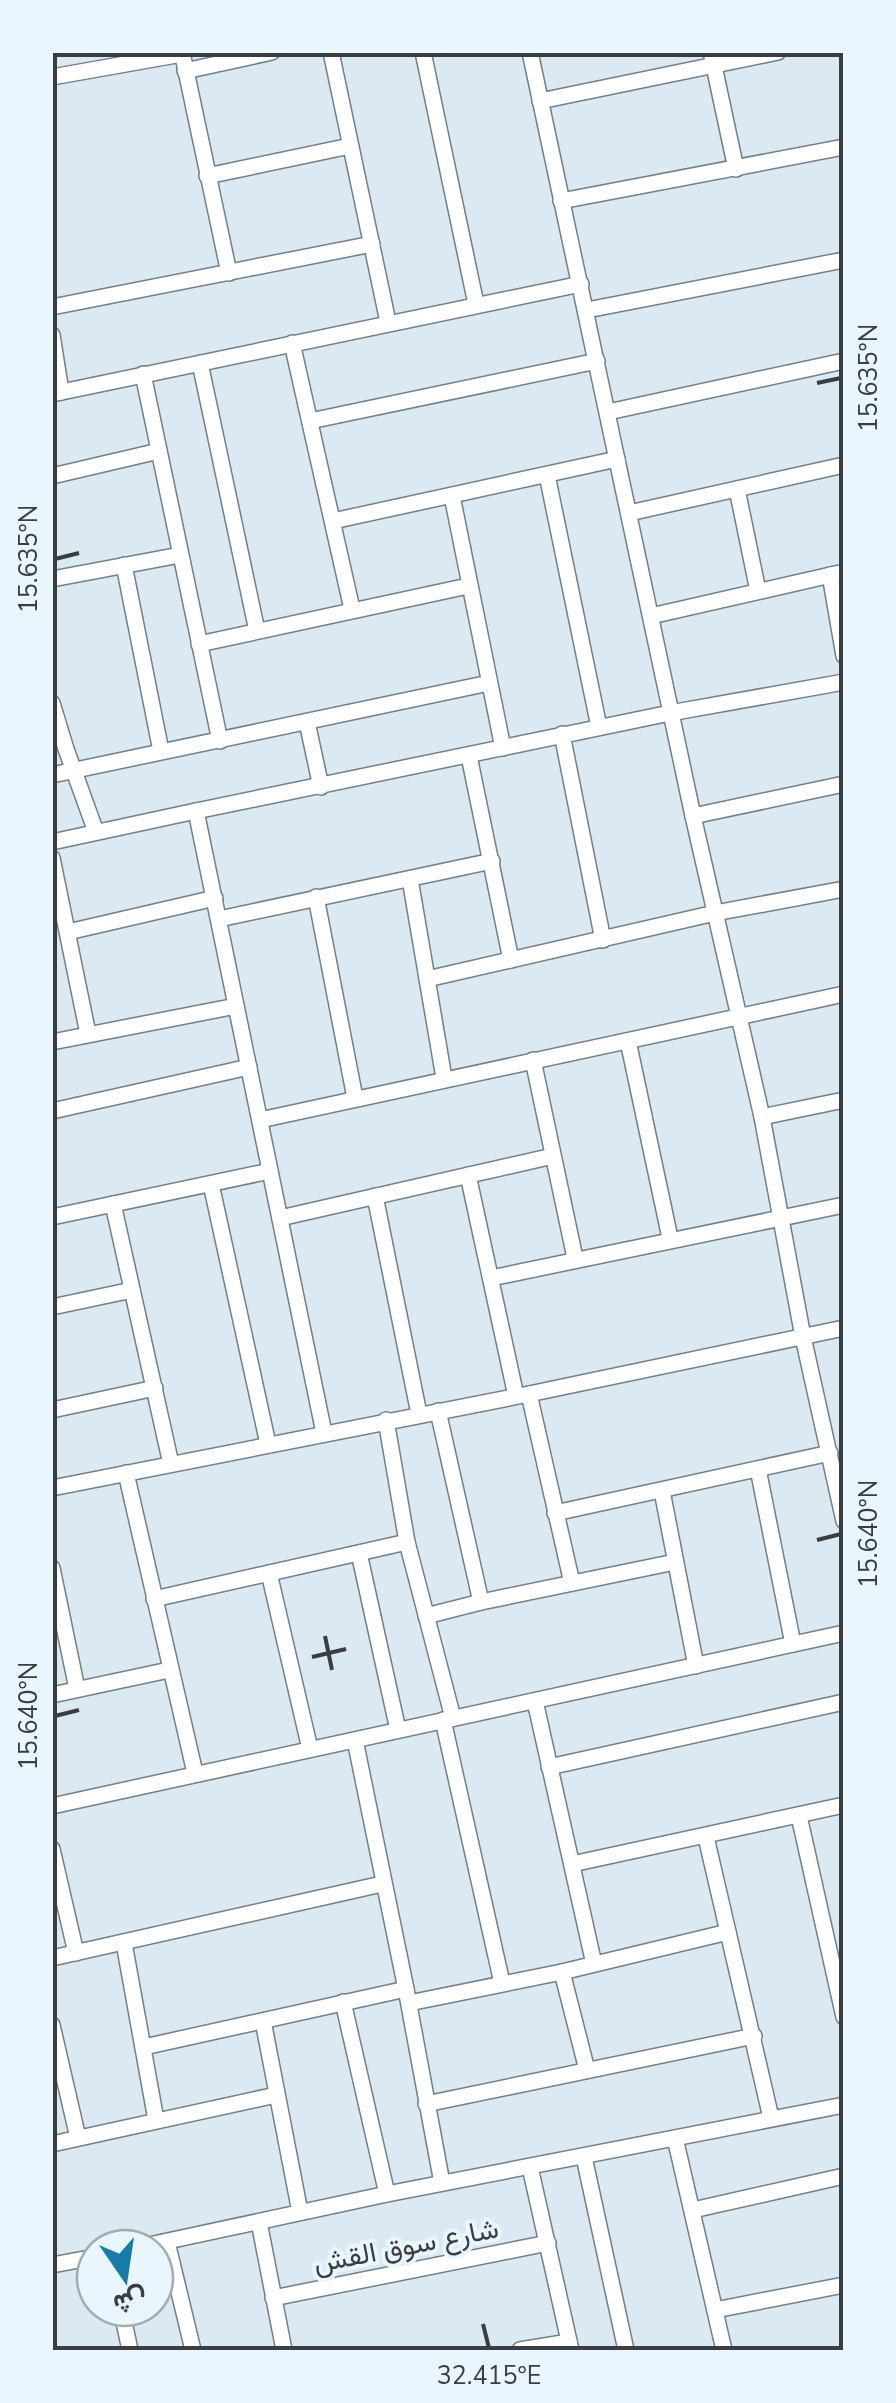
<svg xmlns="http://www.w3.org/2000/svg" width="896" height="2403" font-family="'Nunito Sans',Vazirmatn,sans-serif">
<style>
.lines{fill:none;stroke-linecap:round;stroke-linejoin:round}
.street-casing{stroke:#728088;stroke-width:18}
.street{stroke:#fff;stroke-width:15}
.ticks{fill:none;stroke:#383e41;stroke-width:4}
.labels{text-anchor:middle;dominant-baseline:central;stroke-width:8;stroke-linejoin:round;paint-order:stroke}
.street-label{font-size:28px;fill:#383e41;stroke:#e9f6fd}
.neatline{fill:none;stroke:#383e41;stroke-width:4}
.ticks-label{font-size:25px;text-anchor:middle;fill:#383e41}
</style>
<rect width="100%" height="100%" fill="#dae9f2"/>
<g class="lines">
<g class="street-casing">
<g id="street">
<polyline points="182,52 229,273"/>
<polyline points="331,52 388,322"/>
<polyline points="423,52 476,304"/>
<polyline points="530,52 693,816 762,1117 803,1337 844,1521"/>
<polyline points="711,52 736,169"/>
<polyline points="185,71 272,52"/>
<polyline points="52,77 182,54"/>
<polyline points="540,101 778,52"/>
<polyline points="207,176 350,146"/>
<polyline points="561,201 844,147"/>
<polyline points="52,307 372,244"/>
<polyline points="587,310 844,260"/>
<polyline points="52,335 61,392"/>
<polyline points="292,343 352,609"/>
<polyline points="200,363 257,631"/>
<polyline points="143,374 220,741"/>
<polyline points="52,394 581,284"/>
<polyline points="608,412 844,361"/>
<polyline points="310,421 597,361"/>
<polyline points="547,475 599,727"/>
<polyline points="52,476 159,451"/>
<polyline points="737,489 758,591"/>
<polyline points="452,496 503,748"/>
<polyline points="629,513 844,465"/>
<polyline points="333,521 617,459"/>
<polyline points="124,565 161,751"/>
<polyline points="830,575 844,656"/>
<polyline points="52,579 180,555"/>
<polyline points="651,616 844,572"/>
<polyline points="199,644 468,586"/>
<polyline points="52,703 66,749 96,832"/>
<polyline points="307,722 321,787"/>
<polyline points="562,734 603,940"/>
<polyline points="469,756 511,960"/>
<polyline points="52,775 489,683"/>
<polyline points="693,816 844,784"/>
<polyline points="52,842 196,811"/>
<polyline points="52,858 88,1034"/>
<polyline points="410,879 444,1078"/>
<polyline points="316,897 355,1098"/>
<polyline points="219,919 492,861"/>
<polyline points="68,932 215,898"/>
<polyline points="427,979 715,913 844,889"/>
<polyline points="628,1041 670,1238"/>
<polyline points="52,1042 236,1006"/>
<polyline points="533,1060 575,1258"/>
<polyline points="52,1111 249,1067"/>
<polyline points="762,1117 844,1100"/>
<polyline points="260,1120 844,994"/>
<polyline points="468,1175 516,1396"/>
<polyline points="211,1184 268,1444"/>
<polyline points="375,1196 419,1414"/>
<polyline points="113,1204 171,1464"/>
<polyline points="52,1217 270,1171"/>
<polyline points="280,1218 553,1156"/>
<polyline points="491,1278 844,1205"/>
<polyline points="52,1307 132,1290"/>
<polyline points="529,1394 572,1583"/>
<polyline points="52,1410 155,1388"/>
<polyline points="438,1411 481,1602"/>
<polyline points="386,1420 407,1542 453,1718"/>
<polyline points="324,1433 196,811 670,713 844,682"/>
<polyline points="758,1469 793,1644"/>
<polyline points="126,1473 195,1773"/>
<polyline points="52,1488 529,1394 844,1328"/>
<polyline points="662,1491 696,1666"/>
<polyline points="555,1513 830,1453"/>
<polyline points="359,1553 398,1730"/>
<polyline points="52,1568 77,1689"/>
<polyline points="269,1573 310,1749"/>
<polyline points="154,1599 407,1542"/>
<polyline points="426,1616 481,1602 675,1562"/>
<polyline points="52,1695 169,1670"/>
<polyline points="535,1701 594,1964"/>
<polyline points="443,1720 502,1983"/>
<polyline points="355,1740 406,1989 442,2183"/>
<polyline points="549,1767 844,1702"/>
<polyline points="52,1806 844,1633"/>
<polyline points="799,1816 844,2017"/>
<polyline points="706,1837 728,1932"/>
<polyline points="52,1849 76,1953"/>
<polyline points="572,1864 844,1805"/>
<polyline points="124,1943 156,2120"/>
<polyline points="52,1958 382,1884"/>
<polyline points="562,1972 587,2070"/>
<polyline points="343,2002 387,2194"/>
<polyline points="409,2003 562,1972 728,1932 771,2118"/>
<polyline points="263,2021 300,2212"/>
<polyline points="52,2025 78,2138"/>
<polyline points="144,2047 406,1989"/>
<polyline points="426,2104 754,2036"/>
<polyline points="675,2138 724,2350"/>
<polyline points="52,2144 276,2095"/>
<polyline points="584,2157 626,2350"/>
<polyline points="530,2167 571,2350"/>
<polyline points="693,2210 844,2176"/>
<polyline points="259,2222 284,2350"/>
<polyline points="167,2242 193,2350"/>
<polyline points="135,2248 387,2194 844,2105"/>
<polyline points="52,2265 95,2257"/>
<polyline points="273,2298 548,2243"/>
<polyline points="121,2308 130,2350"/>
<polyline points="715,2310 844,2285"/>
<polyline points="520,2350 569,2342"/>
</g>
</g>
<use href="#street" class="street"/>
</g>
<path class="ticks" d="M817,383L841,378M55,559L79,553M817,1540L841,1534M325,1636L332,1670M312,1657L346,1649M55,1716L79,1710M483,2324L489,2348"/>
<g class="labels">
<g class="street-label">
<text transform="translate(406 2246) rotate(-11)">شارع سوق القش</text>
</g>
</g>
<rect width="896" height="2403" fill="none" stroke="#e9f6fd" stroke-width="110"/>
<g transform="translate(125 2278) rotate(167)"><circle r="48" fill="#e9f6fd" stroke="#a2acb2" stroke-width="2.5"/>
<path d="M0-8L18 38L0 25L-18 38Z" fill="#177ba7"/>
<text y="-15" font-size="28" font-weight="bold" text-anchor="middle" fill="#383e41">ش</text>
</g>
<rect x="55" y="55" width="786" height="2293" class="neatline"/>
<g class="ticks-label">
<text transform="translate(868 378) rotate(-90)" y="9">15.635°N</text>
<text transform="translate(28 559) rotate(-90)" y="9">15.635°N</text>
<text transform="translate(868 1534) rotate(-90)" y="9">15.640°N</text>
<text transform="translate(28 1716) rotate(-90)" y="9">15.640°N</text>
<text x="489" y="2384">32.415°E</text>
</g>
</svg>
